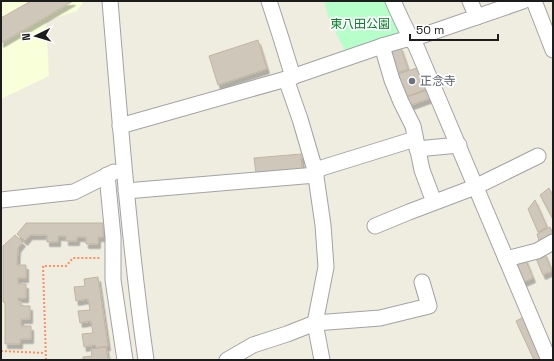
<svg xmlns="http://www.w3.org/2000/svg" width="554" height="361" font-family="'Space Grotesk','Noto Sans JP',sans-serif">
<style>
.education{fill:#f8ffd9}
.park{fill:#b7ffca}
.building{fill:#cfc7b9;stroke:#c1b5a1;filter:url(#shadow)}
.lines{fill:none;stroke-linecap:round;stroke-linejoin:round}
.minor-casing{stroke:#a3a3a3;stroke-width:17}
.path{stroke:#ff8f61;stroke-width:2;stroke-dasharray:2 2;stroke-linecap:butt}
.minor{stroke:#fff;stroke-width:15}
.worship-dot{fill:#6b7280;stroke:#fff;stroke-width:1.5}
.labels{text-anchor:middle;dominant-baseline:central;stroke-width:3.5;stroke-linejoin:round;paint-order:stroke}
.park-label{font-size:12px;fill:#018324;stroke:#fff}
.worship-label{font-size:12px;fill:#5b616d;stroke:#fff;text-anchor:start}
</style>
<defs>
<filter id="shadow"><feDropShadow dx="2.5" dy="4.5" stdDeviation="0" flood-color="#0004"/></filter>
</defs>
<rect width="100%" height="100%" fill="#efece0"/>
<polygon class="education" points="1,1 84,1 77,11 46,21 49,76 1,99"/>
<polygon class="park" points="324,1 385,1 400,30 398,35 345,51 329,19"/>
<g class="building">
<polygon points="31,1 73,1 1,43 1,18"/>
<polygon points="258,40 267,69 218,85 209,56"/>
<polygon points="400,46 408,69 394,74 386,51"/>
<polygon points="420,67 427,89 406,97 398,74"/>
<polygon points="428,90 431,98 406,107 403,98"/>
<polygon points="301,154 302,169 256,173 254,158"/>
<polygon points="549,188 553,195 553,219 540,195"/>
<polygon points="535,200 547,227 538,232 528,209"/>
<polygon points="26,223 103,223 103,237 98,237 98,244 86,244 86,237 77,237 77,241 66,241 66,236 58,236 58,242 47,242 47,235 30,235 25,241 17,234"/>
<polygon points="550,227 553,234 553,237 540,244 537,234"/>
<polygon points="15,235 23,242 18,248 17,265 26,265 26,278 18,278 18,284 26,284 26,298 18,298 18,301 21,301 21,306 30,306 30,319 21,319 21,326 31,326 31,339 20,339 20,344 5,344 5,302 3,302 3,246"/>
<polygon points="544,252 552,271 543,275 535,256"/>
<polygon points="525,258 533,278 524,282 516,262"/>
<polygon points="98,277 108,346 96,348 95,345 84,347 82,334 93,333 91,321 80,323 78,311 90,310 88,299 76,301 74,287 85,286 84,279"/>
<polygon points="524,317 543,360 534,360 516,321"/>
<polygon points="106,347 108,360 83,360 83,357 92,356 91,349"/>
</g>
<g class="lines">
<g class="minor-casing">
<g id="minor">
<path d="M110,1C120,121 129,241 146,360"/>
<polyline points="269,1 281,38 293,77"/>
<path d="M393,1C400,16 406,32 416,46L549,360"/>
<polyline points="470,1 477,17"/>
<polyline points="534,1 553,50"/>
<polyline points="382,46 392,80 401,102 413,126 422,170 434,202"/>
<polyline points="286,79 300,119 315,170 323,225 326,267 315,323 322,360"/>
<polyline points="120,126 286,79 382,46 403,40 418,37 523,1"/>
<polyline points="417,149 459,145"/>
<polyline points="315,170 415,139"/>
<polyline points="107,175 113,237 113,280 125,360"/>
<polyline points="126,191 316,175"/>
<polyline points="1,200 74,192 114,172"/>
<polyline points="375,226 409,212 475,187 538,156"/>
<polyline points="506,259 537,251 553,242"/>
<polyline points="227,360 253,345 287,334 315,323 380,318 429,306 422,282"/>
</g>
</g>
<g class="path">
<polyline points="1,351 45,353"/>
<polyline points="46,360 43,266 66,266 73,258 101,258"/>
</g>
<use href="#minor" class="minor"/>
</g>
<circle class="worship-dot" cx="412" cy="81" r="4"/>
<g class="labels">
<g class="park-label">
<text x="360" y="24">東八田公園</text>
</g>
<g class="worship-label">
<text x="420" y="81">正念寺</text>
</g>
</g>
<rect width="554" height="361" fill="none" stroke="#1c1c1c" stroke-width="4"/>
<g transform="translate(36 36) rotate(265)" stroke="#ffffff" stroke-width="3" paint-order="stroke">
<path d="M0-3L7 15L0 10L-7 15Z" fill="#1c1c1c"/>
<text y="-6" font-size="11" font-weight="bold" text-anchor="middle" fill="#1c1c1c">N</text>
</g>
<path d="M410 34v6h88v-6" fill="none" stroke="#1c1c1c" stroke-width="2"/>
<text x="416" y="34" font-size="12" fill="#1c1c1c" stroke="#ffffff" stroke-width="3" paint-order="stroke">50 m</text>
</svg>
